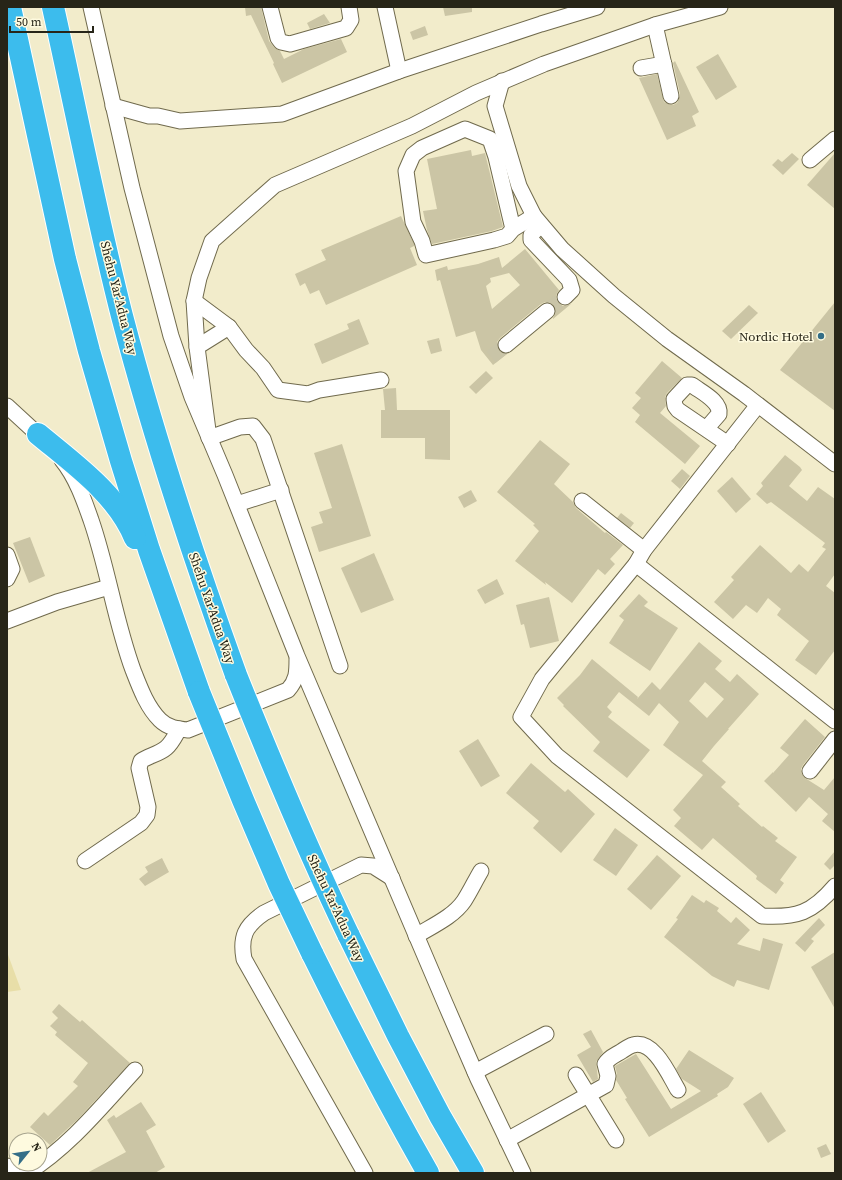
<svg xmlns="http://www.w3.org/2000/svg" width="842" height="1180" font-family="'Source Serif 4',serif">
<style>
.green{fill:#e8dea8}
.building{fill:#cbc5a5;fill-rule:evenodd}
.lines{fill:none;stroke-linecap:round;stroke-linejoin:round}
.minor-tunnel{stroke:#c9c4a7;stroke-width:15;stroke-dasharray:15 8;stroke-linecap:butt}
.minor-casing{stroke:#706a4d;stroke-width:17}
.highway-casing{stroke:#fff;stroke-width:24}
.minor{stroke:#fff;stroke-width:15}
.highway{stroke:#3cbced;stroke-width:22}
.highway-bridge-casing{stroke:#fff;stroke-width:24;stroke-linecap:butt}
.highway-bridge{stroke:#3cbced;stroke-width:22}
.poi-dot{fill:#346e87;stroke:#fefadf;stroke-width:1.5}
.labels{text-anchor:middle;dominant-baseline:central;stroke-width:3;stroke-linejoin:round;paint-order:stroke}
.street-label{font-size:13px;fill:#272518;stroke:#fefadf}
.poi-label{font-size:13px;fill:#272518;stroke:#fefadf;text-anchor:end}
</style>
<rect width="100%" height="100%" fill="#f2eccb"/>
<polygon class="green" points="7,952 21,990 7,992"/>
<g class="building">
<polygon points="245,7 261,7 269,41 274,47 280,51 284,59 304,49 341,39 347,52 282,83 273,64 274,63 251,15 246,16"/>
<polygon points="443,7 472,7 472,12 445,16"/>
<polygon points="324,14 330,23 310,29 307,23"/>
<polygon points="425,26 428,35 413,40 410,32"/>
<polygon points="718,54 737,87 716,100 696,67"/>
<polygon points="675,61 699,112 692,116 696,126 667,140 639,78 657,74 664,102 668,104 673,105 677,103 679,99 680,94 673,63"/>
<polygon points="471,150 472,156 485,153 503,227 492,231 432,244 427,230 423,211 437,209 427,159"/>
<polygon points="792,153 799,159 783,175 772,165 778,159 782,162"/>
<polygon points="835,153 835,209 807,185"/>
<polygon points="401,216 414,244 414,246 410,248 417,265 326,305 319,290 310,294 305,283 300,286 295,274 326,260 321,250"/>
<path d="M525,249L559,290L556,295V300L558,303L563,306L571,304L553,319V318L555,314L556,310L554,306L550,302H545L541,304L500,338L497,342V347L499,351L507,354L493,365L481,350L475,331L456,337L440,280L437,281L435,270L447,266L448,270L478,264L499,257L502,268ZM509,273L520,285L492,309L486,286L491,282L490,278Z"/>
<polygon points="835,302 835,411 780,370"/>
<polygon points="749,305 758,313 731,339 722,331"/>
<polygon points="359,319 369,344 322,364 314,344 349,329 347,324"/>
<polygon points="439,338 442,351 431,354 427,341"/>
<polygon points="662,361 682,378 667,393 665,397 666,406 660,413 700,446 685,464 635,422 640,415 632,408 641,398 635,393"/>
<polygon points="486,371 493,378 476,394 469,387"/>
<polygon points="383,389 396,388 397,410 450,410 450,460 425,459 425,438 381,438 381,410 385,410"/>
<polygon points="540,440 570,464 554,484 573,502 576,508 605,533 606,532 623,545 610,559 615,564 605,575 598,569 572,603 545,582 546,585 515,561 539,531 533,525 535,524 497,492"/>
<polygon points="342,444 371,536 319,552 311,527 323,523 319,512 332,508 314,453"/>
<polygon points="785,455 800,467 802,470 789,486 807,501 818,487 835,499 835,574 826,586 835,593 835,650 816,675 795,660 809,641 777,615 781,609 768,598 757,613 746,605 733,619 714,602 734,580 731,577 760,545 791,573 799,564 808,572 826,549 822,547 825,543 771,502 767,504 756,494 763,486 761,483"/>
<polygon points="682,469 690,476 680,489 671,481"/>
<polygon points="732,477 751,499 736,513 717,491"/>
<polygon points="471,490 477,501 464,508 458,497"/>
<polygon points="621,513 634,523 630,528 617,518"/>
<polygon points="30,537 45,576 29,583 13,543"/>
<polygon points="374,553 394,600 361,613 341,568"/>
<polygon points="497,579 504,594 485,604 477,590"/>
<polygon points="639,594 648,602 644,606 678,628 650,671 609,643 624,620 619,616"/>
<polygon points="549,597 559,641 530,648 524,624 521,625 516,605"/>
<path d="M699,642L722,661L715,669L730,682L737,674L759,694L728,729H729L714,746L702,761L726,782L721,787L740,804L738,806L762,827L763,826L778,838L775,841L797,857L780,880L784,883L776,894L756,879L757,876L713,838L702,850L674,826L681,818L673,810L703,775L663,745L679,722L659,703L649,716L619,692L607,707L612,712L608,717L650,750L627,778L593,751L600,742L563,706L564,705L557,698L580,675L592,659L638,697L637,699L652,682L660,690ZM705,682L724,699L707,718L689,701Z"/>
<polygon points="805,719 825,737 803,765 801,769 802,774 805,778 824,790 835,777 835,832 822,821 828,814 809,797 796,812 764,781 773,772 773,773 789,755 780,748"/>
<polygon points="478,739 500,776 481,787 459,751"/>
<polygon points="531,763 565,792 568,789 595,814 561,853 533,828 539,821 506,793"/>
<polygon points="615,828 638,845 616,876 593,860"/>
<polygon points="835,851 835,865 830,870 824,864"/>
<polygon points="657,855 681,876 651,910 627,889"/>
<polygon points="162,858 169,872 145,886 139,879 148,872 145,867"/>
<polygon points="692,895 704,903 706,900 719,908 717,911 731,923 736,917 750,930 737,944 760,951 763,938 783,944 769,990 737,980 734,987 712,976 664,937 678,919 676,918"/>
<polygon points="819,918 825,925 811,939 814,941 805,952 795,943"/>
<polygon points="835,952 835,1009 811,967"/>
<polygon points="59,1004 80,1022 82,1020 130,1063 78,1119 50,1145 30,1127 44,1112 48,1116 78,1086 73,1082 88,1063 55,1035 57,1032 50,1026 58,1018 52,1012"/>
<polygon points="591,1030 603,1052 596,1062 598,1079 593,1082 577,1055 591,1047 583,1034"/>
<polygon points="689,1050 734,1078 728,1087 717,1094 718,1096 649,1137 625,1099 627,1098 616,1080 617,1074 615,1066 636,1054 671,1109 701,1091 682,1079 676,1069"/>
<polygon points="761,1092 786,1131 768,1143 743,1104"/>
<polygon points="141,1102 156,1125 146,1131 165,1167 155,1173 87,1173 126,1152 107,1120 114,1115 116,1118"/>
<polygon points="826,1144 831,1154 821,1158 817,1148"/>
</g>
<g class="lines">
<g class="minor-tunnel">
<polyline points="547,311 565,297"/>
<polyline points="491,357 506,345"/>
</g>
<g class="minor-casing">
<g id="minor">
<polyline points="91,7 132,188 171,336 192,397 225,475 297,656 445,1003 478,1079 523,1173"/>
<polyline points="270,7 278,38 281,42 290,44 346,28 351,20 349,7"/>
<polyline points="385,7 399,71"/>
<polyline points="655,25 671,96"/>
<polyline points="641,68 664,64"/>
<polyline points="502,81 495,106 519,186 534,216 562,249 614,296 667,339 744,394 835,464"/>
<polyline points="113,106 149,116 158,116 180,121 282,114 399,71 541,24 597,7"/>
<polyline points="810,160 835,139"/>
<polyline points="541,225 531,235 531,240 569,280 572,290 565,297"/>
<polyline points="513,229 496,157 490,139 465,129 422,148 413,155 406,171 413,222 422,241 426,255 494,240 507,236 513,229 534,216"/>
<polyline points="194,301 229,327 246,350 263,368 278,390 308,394 319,390 381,380"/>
<polyline points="506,345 547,311"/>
<polyline points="197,347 229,327"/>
<path d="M758,405L644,550L636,564L542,679L521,717L557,756L762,916C797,918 812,913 835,886"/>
<polyline points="7,406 45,441"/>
<path d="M706,429L719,414C721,401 701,392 692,385H687L674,399L675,406L678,410L728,444"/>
<path d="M62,460C76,477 84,500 91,520C108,569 115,621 133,670C140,688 147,707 160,720C168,728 178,729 188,730L288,690C297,680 297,672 297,659"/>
<polyline points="582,501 644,550"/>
<polyline points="237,504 281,490"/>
<polyline points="7,555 12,569 7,579"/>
<polyline points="636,564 835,721"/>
<polyline points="7,621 57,602 109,587"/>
<polyline points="340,666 263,439 253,426 240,427 209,438 197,347 194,301 199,278 212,241 275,185 412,126 476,93 544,64 655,25 720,7"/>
<polyline points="810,771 835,739"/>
<path d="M85,861L141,823L147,815L148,807L139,768L141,761C148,756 159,754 166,748C172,743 175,736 179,729"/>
<path d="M416,936C432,926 453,917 464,901C470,892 475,881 481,871"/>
<polyline points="475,1072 546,1034"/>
<polyline points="576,1075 616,1140"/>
<path d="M507,1140L606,1085L608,1076L605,1064C609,1057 616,1055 622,1051C625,1049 629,1046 633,1045C654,1039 669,1075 678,1090"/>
<polyline points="7,1166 13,1173"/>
<path d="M27,1173C69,1147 102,1106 135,1070"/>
<path d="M365,1173L244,959C240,937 245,926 264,913L361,865L373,866L392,878"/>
</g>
</g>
<g class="highway-casing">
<g id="highway">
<polyline points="10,7 65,259 89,351 121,461 149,550 199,692"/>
<path d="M53,7C76,110 96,214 122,316C154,438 193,556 236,675"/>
<path d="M38,434C74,464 117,494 135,538"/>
<polyline points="348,934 398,1036 440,1116 473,1173"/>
<path d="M312,953C349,1028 387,1101 428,1173"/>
</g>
</g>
<use href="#minor" class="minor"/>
<use href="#highway" class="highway"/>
<g class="highway-bridge-casing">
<g id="highway-bridge">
<path d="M236,675C271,762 307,849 348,934"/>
<polyline points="199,692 243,800 279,884 312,953"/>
</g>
</g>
<use href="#highway-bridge" class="highway-bridge"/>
</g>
<circle class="poi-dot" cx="821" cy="336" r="4"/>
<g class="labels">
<g class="street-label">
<text transform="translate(119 298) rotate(76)">Shehu Yar'Adua Way</text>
<text transform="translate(212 608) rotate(71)">Shehu Yar'Adua Way</text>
<text transform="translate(336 908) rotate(65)">Shehu Yar'Adua Way</text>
</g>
<g class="poi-label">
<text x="813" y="336">Nordic Hotel</text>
</g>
</g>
<rect width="842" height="1180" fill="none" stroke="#272518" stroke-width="16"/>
<g transform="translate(28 1152) rotate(60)"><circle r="19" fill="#fefadf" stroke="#a8a58f"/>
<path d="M0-3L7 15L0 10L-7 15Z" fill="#346e87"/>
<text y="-6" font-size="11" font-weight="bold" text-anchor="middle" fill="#272518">N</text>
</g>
<path d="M10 26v6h83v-6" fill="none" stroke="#272518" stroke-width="2"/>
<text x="16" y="26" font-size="12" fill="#272518" stroke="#fefadf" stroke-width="3" paint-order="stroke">50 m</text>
</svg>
